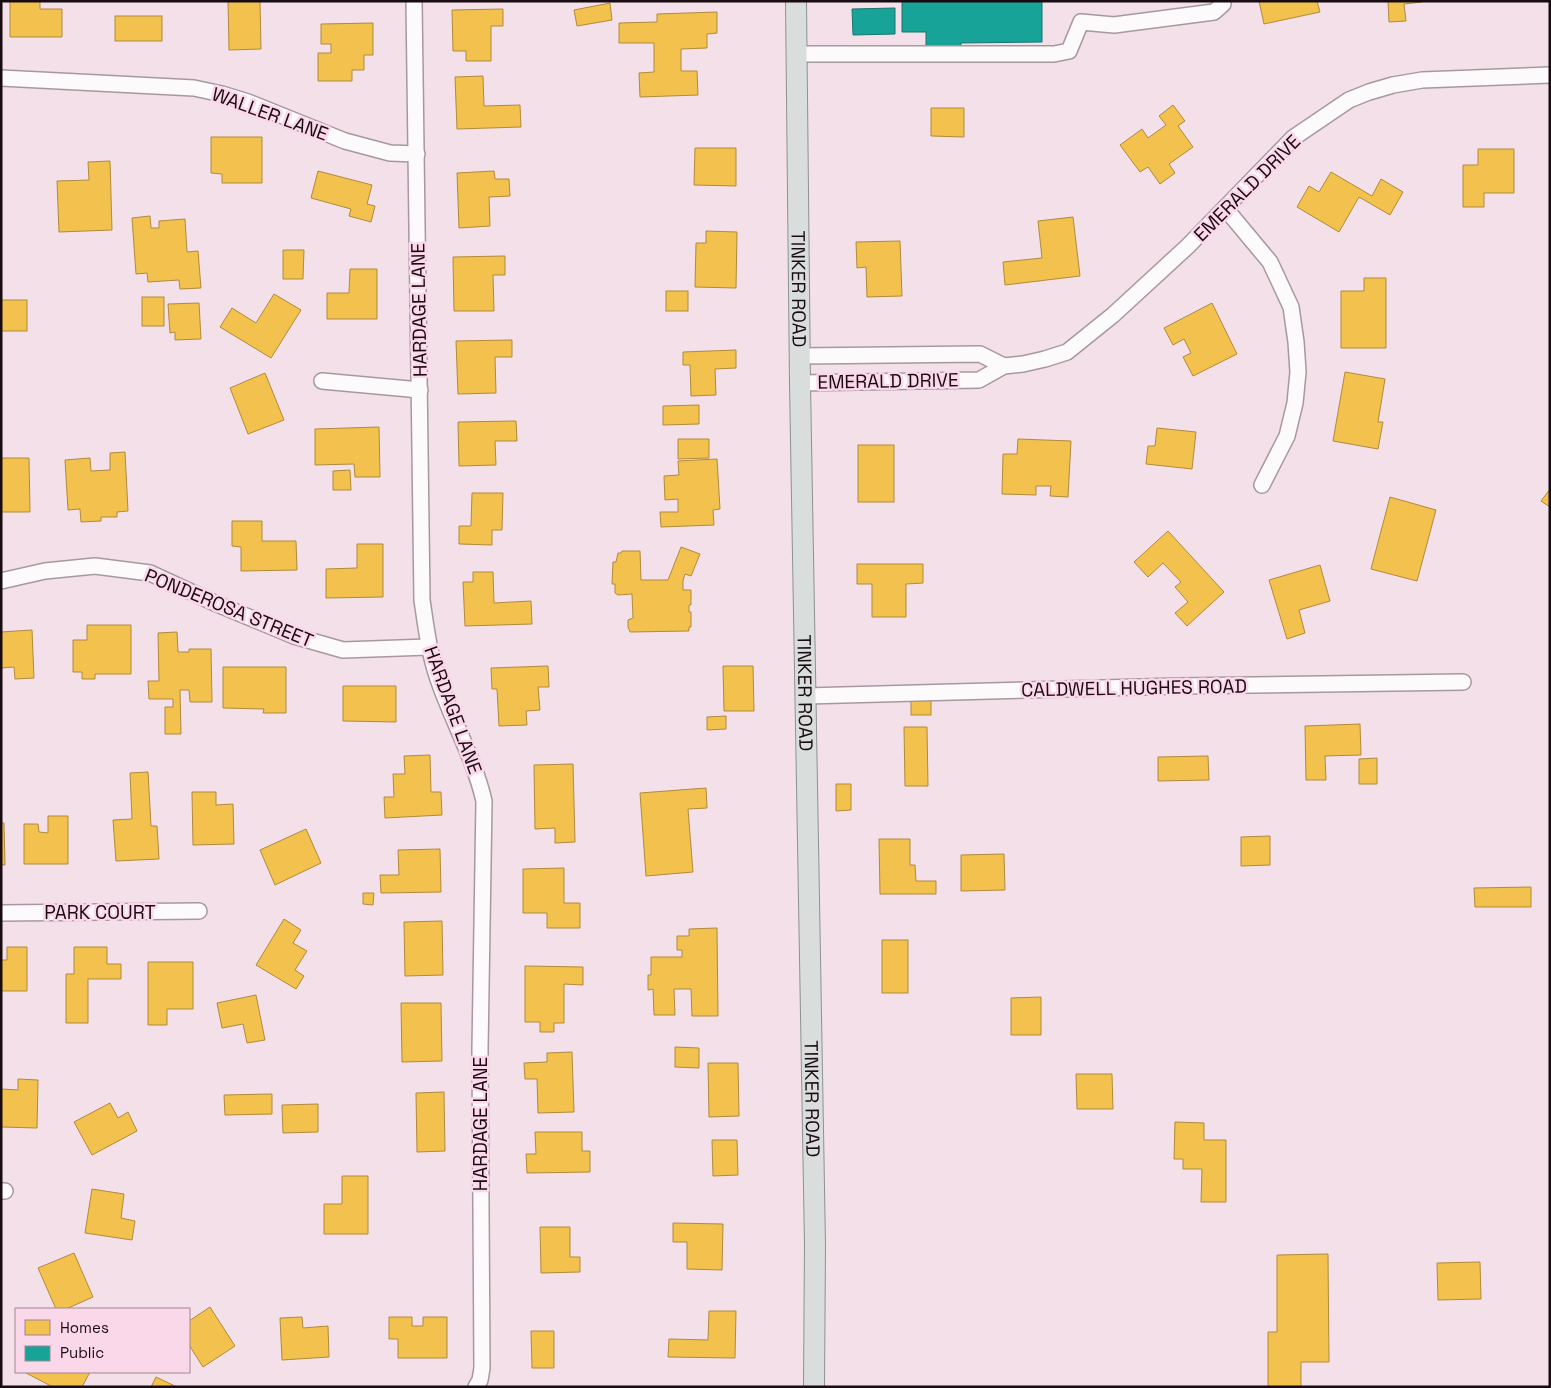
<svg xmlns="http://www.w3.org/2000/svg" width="1551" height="1388" font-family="'Space Grotesk',sans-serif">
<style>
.homes{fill:#f2c14e;stroke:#b18a3c}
.public{fill:#17a398;stroke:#187570}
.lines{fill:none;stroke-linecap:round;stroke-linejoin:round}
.minor-casing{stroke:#a7989f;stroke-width:18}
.major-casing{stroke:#8c9292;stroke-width:22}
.minor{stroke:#fdfafc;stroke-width:15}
.major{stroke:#d9dedd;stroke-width:20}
.labels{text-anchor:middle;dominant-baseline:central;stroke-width:5;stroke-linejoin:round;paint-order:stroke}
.street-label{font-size:19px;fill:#190b12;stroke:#fbd8e9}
</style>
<rect width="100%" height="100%" fill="#f3e0e9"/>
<g class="homes">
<polygon points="10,1 40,1 40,9 62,9 62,37 10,37"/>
<polygon points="228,1 260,1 261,49 229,50"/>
<polygon points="1259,1 1317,1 1320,12 1264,24"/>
<polygon points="1388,1 1422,1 1422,2 1404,4 1406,21 1389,22"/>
<polygon points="610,3 612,20 577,26 574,10"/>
<polygon points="503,9 503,26 491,26 491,61 466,61 466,51 453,51 452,10"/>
<polygon points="717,12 717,33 707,34 707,48 681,49 681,71 697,71 698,95 640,97 639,73 654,72 654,43 619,43 619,23 657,22 657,14"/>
<rect x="115" y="16" width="47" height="25"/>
<polygon points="373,23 373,55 364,55 364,70 352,70 352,81 318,81 318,53 331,53 331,44 321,44 321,24"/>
<polygon points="483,76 484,106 520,105 521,127 457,129 455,77"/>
<polygon points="1173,105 1185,121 1178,126 1193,147 1169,164 1175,173 1160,184 1148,167 1140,172 1120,145 1142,129 1148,138 1166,125 1159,116"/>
<polygon points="931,108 964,108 964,137 931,136"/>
<polygon points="211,137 262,137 262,183 222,183 222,174 211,173"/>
<polygon points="695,148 736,148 736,186 694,185"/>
<polygon points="1478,149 1514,149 1514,193 1484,193 1484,207 1463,207 1463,165 1478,165"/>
<polygon points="110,161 112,230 59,232 57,181 89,180 88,162"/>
<polygon points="318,171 372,185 367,204 375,206 371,222 349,216 351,209 311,198"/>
<polygon points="494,171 495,179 509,179 510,196 489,197 490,226 459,228 457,173"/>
<polygon points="1331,172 1372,196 1381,179 1403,192 1390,215 1359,197 1339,232 1297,207 1309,186 1319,192"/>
<polygon points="150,216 151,228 159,228 159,221 185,219 187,252 198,251 201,288 180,289 179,280 148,282 147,273 136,274 132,218"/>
<polygon points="1073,217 1080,276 1005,285 1003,262 1042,258 1038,221"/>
<polygon points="706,231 737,232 736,288 695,287 696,243 706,243"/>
<polygon points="900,241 902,296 867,297 866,267 857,268 856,242"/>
<polygon points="283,250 304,250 303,279 283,279"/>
<polygon points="505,256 505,275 493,275 494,311 454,311 453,257"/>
<polygon points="350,269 377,269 377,319 327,319 327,293 349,293"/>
<polygon points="1364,278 1386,278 1386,348 1341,348 1341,291 1364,291"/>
<rect x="666" y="291" width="22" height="20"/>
<polygon points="274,294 301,310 271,358 220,327 232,308 256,323"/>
<rect x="142" y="297" width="22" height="29"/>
<rect x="1" y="300" width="26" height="31"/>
<polygon points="199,303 201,339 175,340 175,332 170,333 168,304"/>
<polygon points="1212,303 1237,354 1193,376 1183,357 1191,353 1184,339 1173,345 1164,328"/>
<polygon points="512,340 512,357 495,357 496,393 458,394 456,341"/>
<polygon points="736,350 736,368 715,369 716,395 691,396 690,365 683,365 683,352"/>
<polygon points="1345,372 1385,379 1378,422 1383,422 1378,449 1333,441"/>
<polygon points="265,373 284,420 248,434 230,388"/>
<polygon points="699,405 699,424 663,425 663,406"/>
<polygon points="516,421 517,441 495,441 496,465 459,466 458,422"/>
<polygon points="379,427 380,477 355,477 354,464 315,465 315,429"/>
<polygon points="1157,428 1196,432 1192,469 1146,464 1148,446 1155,446"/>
<polygon points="678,439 709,439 709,458 678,459"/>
<polygon points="1018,439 1071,441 1068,497 1050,496 1051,486 1036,486 1036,495 1002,494 1003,454 1017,454"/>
<rect x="858" y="445" width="36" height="57"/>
<polygon points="125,452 128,511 117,512 117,517 101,517 101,521 81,522 80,509 68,510 65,460 90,458 91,471 110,470 110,453"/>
<polygon points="1,458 29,458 30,512 1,512"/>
<polygon points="717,459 720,509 713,510 714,525 661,527 660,512 678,512 678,499 665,500 664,476 679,475 678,461"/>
<polygon points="350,470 351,490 333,490 333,471"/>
<polygon points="1550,489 1550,507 1541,501"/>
<polygon points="472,493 503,493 502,530 492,530 492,545 459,544 459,526 471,526"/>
<polygon points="1390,497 1436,510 1417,581 1371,569"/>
<polygon points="232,521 262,521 262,541 296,541 297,570 241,571 241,547 232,546"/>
<polygon points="1168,531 1224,592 1187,626 1175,613 1188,602 1175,587 1181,582 1163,563 1148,577 1134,562"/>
<polygon points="357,544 383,544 383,597 326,598 326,569 357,568"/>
<polygon points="681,547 700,554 691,576 685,574 683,581 683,590 691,590 691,605 689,605 689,612 691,612 691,627 689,627 689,631 630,632 628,627 628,620 633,618 632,594 618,595 615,593 615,584 612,584 613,562 616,562 618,553 621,553 622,551 640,551 641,580 668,580"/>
<polygon points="857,564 923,564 923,583 906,584 906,617 872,617 872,584 857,584"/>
<polygon points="1320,565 1330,601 1299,610 1305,633 1287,639 1269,580"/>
<polygon points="473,572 493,572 494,603 531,601 532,624 465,626 463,582 473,582"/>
<polygon points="87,625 131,625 131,674 95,674 95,679 82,679 82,672 73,672 73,640 87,640"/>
<polygon points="32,630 34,678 15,679 14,667 1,668 1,632"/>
<polygon points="177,632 178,652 189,652 189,649 211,649 212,702 190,702 189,690 180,690 181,734 165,734 165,707 173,707 173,699 149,699 148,681 159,681 158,633"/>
<polygon points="548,666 549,687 538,687 540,710 526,711 527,725 499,726 497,689 492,689 491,668"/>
<polygon points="723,666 753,666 754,711 724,711"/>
<polygon points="223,667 286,667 286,713 263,713 264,709 223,708"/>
<polygon points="343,686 396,686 396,722 343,721"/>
<rect x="911" y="695" width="20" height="20"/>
<polygon points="726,716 726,729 707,730 707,717"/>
<polygon points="1360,724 1361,755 1325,756 1326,780 1306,780 1305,726"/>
<polygon points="904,727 927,727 928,786 905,786"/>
<polygon points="430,755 431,792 441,792 442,815 385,818 384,797 394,797 393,774 405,774 404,756"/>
<polygon points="1208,756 1209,780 1158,781 1158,757"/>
<polygon points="1377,758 1377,784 1359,784 1359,759"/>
<polygon points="573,764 575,842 555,843 555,828 535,829 534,765"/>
<polygon points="148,772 151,826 157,826 159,859 116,861 113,820 132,819 130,773"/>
<polygon points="836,784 851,784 851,810 836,811"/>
<polygon points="706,788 707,808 688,809 693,872 646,876 640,793"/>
<polygon points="192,792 216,792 216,805 233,804 234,844 193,845"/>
<polygon points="48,816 68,816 68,864 24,864 24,824 38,824 39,832 48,833"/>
<polygon points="1,823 4,823 5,865 1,865"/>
<polygon points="306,829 321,863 275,885 260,850"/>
<polygon points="1270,836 1270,865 1241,866 1241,837"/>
<polygon points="879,839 910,839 910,865 915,865 916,881 936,881 936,894 880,894"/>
<polygon points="440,849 441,892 381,893 380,875 399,875 398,850"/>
<polygon points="1004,854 1005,890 961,891 961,855"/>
<polygon points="564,868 564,903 580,903 580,928 547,928 547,913 523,913 523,869"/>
<polygon points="1531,887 1531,907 1475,907 1474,888"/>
<polygon points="363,893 374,893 373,905 363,904"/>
<polygon points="284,919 301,930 293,943 307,951 295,970 304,976 296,989 256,965"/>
<polygon points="442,921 443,975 405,976 404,922"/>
<polygon points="717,928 718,1016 692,1016 691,989 674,989 675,1015 654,1015 653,989 648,990 648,975 651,975 651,957 682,957 682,950 677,950 677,936 689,936 689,929"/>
<rect x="882" y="940" width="26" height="53"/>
<polygon points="7,947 27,947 27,991 1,991 1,960 7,960"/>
<polygon points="74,947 107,947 107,964 121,964 121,979 88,979 88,1023 66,1023 66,974 74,974"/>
<polygon points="148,962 193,962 193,1009 167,1009 167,1025 148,1025"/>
<polygon points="525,966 583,967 583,985 564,984 564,1023 554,1023 554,1032 540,1032 540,1022 525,1022"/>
<polygon points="256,995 265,1040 247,1043 243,1024 222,1028 217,1003"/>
<polygon points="1041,997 1041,1035 1011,1035 1011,998"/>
<polygon points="401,1003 441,1003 442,1061 402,1062"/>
<polygon points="675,1047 699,1048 699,1068 675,1067"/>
<polygon points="572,1052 574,1112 538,1113 537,1079 525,1079 524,1063 547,1062 547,1053"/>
<polygon points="708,1063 738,1063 739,1116 709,1117"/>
<polygon points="1076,1074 1112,1074 1113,1109 1077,1109"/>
<polygon points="18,1079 38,1080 37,1128 1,1127 1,1089 18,1090"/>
<polygon points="444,1092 445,1151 417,1152 416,1093"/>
<polygon points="272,1094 272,1114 225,1115 224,1095"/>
<polygon points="110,1103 118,1118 128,1112 137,1131 92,1155 74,1122"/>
<polygon points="318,1104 318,1132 283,1133 282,1105"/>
<polygon points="1175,1122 1204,1123 1204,1140 1226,1140 1226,1202 1201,1202 1202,1169 1183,1169 1183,1159 1174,1159"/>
<polygon points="535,1132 582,1132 582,1151 590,1151 590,1172 527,1173 526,1154 536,1154"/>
<polygon points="712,1140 737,1140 738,1175 713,1176"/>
<polygon points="342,1176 368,1176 368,1234 324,1234 324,1204 342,1204"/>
<polygon points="92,1189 124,1194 121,1218 135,1221 132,1240 85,1233"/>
<polygon points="673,1223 723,1224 722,1270 687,1269 687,1242 673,1242"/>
<polygon points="540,1227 570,1227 570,1257 580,1257 580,1272 541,1273"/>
<polygon points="74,1253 93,1297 66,1309 56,1309 38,1268"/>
<polygon points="1328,1254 1329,1362 1301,1362 1301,1387 1268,1387 1268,1332 1277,1332 1277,1255"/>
<polygon points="1480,1262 1481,1299 1438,1300 1437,1263"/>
<polygon points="210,1307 235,1346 203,1367 189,1345 189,1321"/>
<polygon points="709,1311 736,1311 735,1358 668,1357 669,1339 708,1340"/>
<polygon points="302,1317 303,1328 328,1326 329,1357 282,1360 280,1318"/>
<polygon points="389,1317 412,1317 412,1326 423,1326 423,1317 447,1317 447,1358 398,1358 398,1339 389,1339"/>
<polygon points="531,1331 554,1331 554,1368 532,1368"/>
<polygon points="24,1372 90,1372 82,1387 53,1387"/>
<polygon points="156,1377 177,1387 151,1387"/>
</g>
<g class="public">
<polygon points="902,1 1042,1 1042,42 961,43 961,47 926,48 926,32 902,32"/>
<polygon points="895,8 895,34 853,35 852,9"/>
</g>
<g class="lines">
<g class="minor-casing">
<g id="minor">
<path d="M414,1L422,600C426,627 429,653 438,679C452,720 474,758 484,801L480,1050L482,1368L480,1380L476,1387"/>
<polyline points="797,54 1054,54 1069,51 1081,22 1114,25 1214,12 1223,4 1223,1"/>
<polyline points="1,78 194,88 222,94 248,102 345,141 390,153 417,154"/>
<polyline points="1225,208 1270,262 1291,307 1296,342 1298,372 1295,403 1287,436 1262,485"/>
<polyline points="800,356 980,354 1004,366"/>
<polyline points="322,381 420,390"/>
<polyline points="800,383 979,380 1004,366 1023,364 1045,359 1067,352 1113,315 1188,246 1293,138 1349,100 1369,92 1393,85 1422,80 1550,75"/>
<polyline points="1,581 45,571 95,566 150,573 217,604 294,636 343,650 428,647"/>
<polyline points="806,696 1178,686 1463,682"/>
<polyline points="1,913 199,911"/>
<polyline points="1,1191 5,1191"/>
</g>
</g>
<g class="major-casing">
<g id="major">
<path id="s1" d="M796,1L800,383L815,1245L814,1387"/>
</g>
</g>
<use href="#minor" class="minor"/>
<use href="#major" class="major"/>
</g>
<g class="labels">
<g class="street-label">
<text transform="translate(270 114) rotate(20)">WALLER LANE</text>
<text transform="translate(1247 188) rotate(-45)">EMERALD DRIVE</text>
<text stroke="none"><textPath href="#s1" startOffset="288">TINKER ROAD</textPath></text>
<text transform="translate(419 310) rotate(-91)">HARDAGE LANE</text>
<text transform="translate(888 381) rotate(-1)">EMERALD DRIVE</text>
<text transform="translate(229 608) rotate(22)">PONDEROSA STREET</text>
<text transform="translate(1134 688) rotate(-1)">CALDWELL HUGHES ROAD</text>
<text stroke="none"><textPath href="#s1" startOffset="692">TINKER ROAD</textPath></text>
<text transform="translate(453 710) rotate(70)">HARDAGE LANE</text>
<text x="100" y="912">PARK COURT</text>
<text stroke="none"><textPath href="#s1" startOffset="1098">TINKER ROAD</textPath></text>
<text transform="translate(480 1124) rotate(-90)">HARDAGE LANE</text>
</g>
</g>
<rect width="1551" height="1388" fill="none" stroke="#190b12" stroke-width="5"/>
<rect x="15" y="1308" width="175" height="65" fill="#fbd8e9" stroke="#a18693"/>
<rect x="25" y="1320" width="25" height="15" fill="#f2c14e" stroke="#a18693"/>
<text x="60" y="1333" font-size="15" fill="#190b12">Homes</text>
<rect x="25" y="1346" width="25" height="15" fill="#17a398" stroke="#a18693"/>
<text x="60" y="1358" font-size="15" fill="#190b12">Public</text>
</svg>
